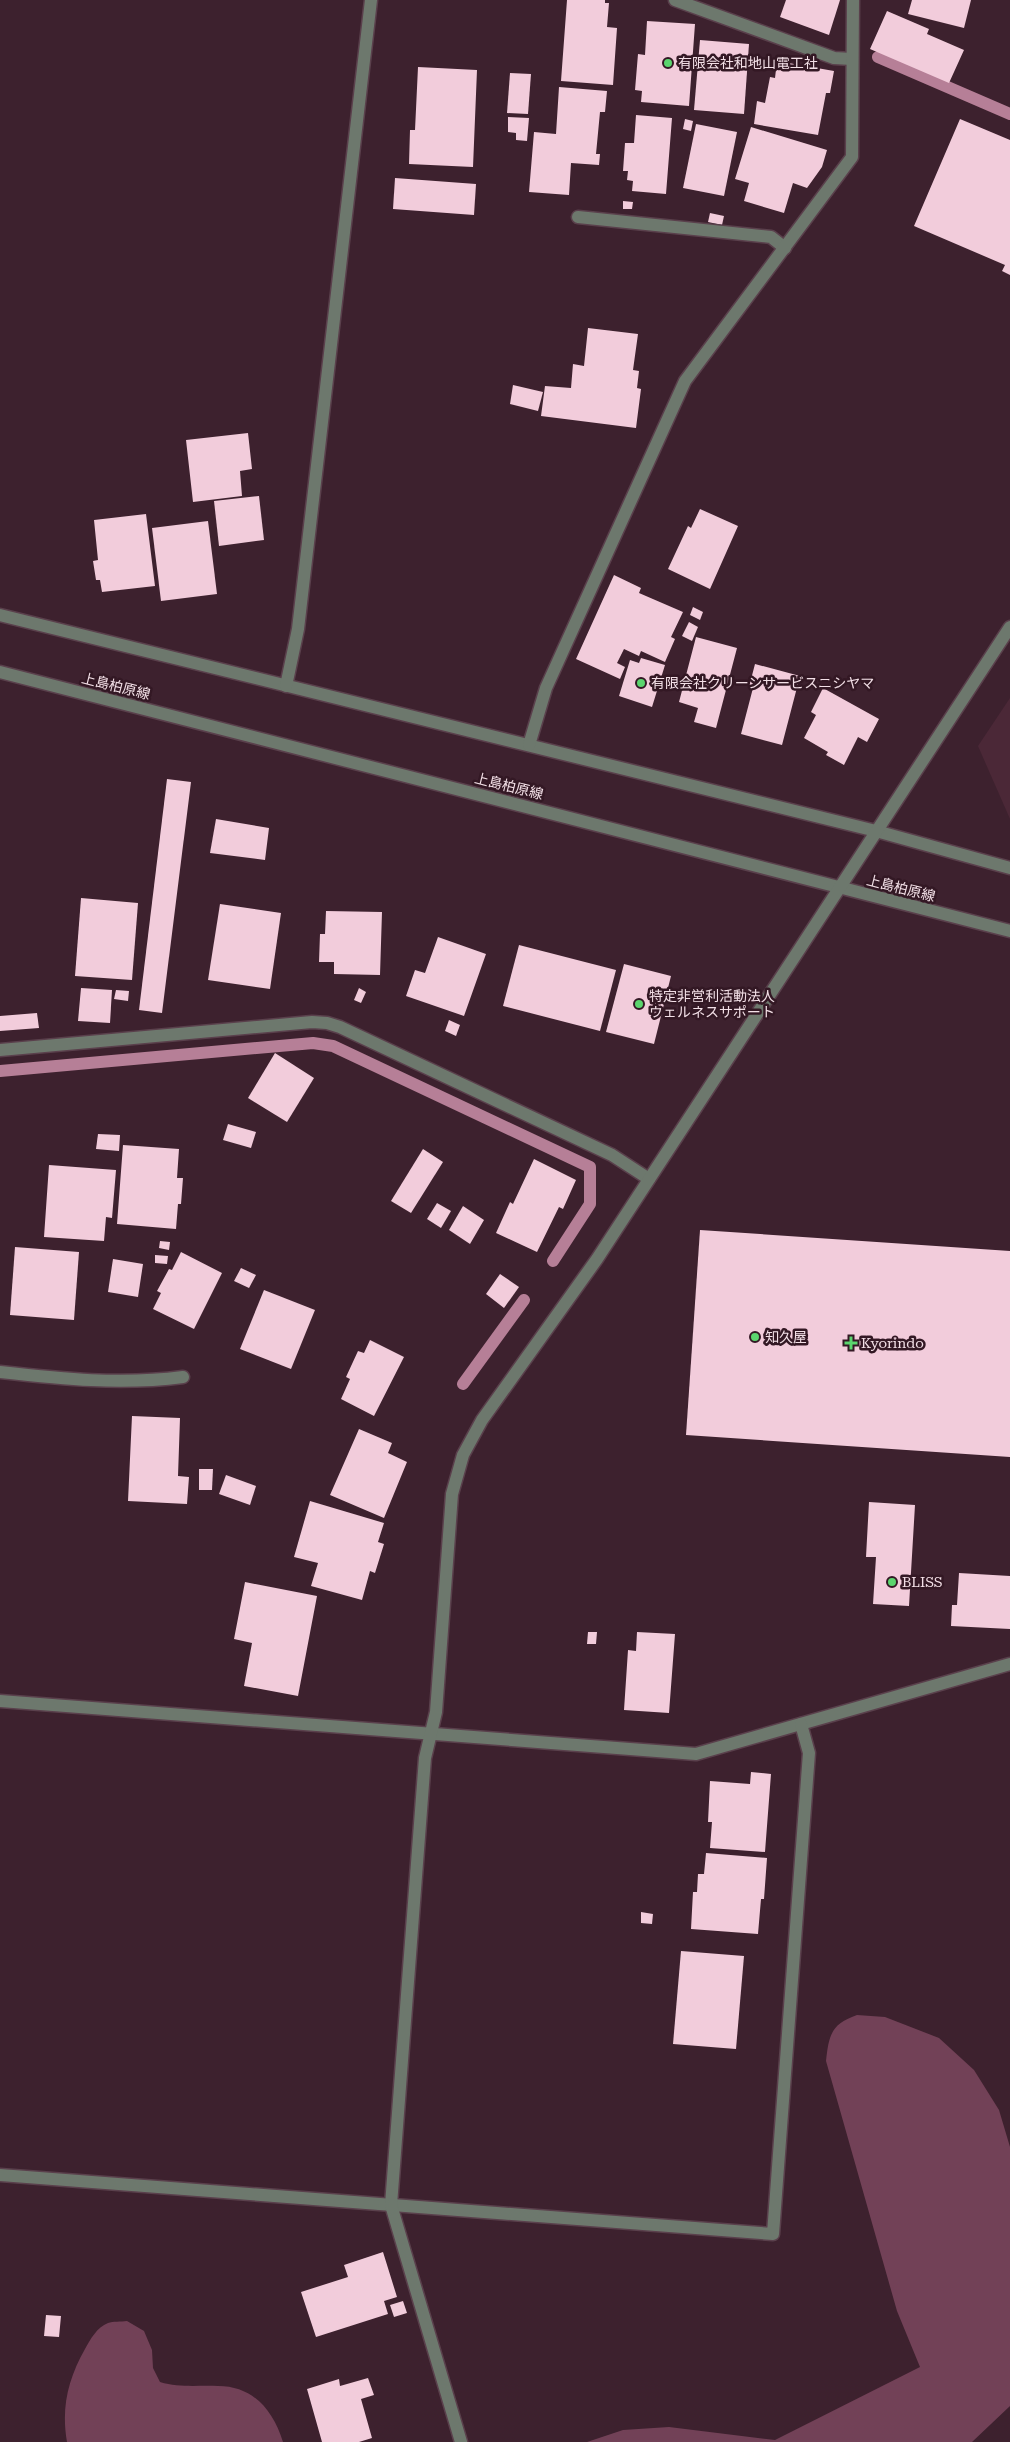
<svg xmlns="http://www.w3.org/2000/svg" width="1010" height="2442" font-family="'Roboto Serif','Noto Sans JP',serif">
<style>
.built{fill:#4b2837}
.green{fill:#724157}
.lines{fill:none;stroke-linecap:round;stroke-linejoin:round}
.stream{stroke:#b67f97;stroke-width:12}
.building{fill:#f2ccdb}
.minor-casing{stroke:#5a404c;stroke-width:15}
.minor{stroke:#6d786d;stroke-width:12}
.poi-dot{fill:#5bd56e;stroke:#331824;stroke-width:2}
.labels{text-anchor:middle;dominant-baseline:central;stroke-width:5;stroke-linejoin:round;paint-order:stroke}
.poi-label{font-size:14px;fill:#f3e0e7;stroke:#331824;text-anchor:start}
.street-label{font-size:14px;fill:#f3e0e7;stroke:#331824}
</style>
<rect width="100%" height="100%" fill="#3d212e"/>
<polygon class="built" points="1010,698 1010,819 978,746"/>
<g class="green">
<path d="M857,2015L885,2017L939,2038L974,2070L999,2110L1010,2147V2406L972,2442H587L623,2430L669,2427L775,2440L920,2367L897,2311L826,2061C829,2035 831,2024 857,2015Z"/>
<path d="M127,2321L144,2331L152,2350L153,2368L160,2382C180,2388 198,2385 218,2386C253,2386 273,2410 283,2442H67C61,2408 68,2379 85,2349C90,2340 97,2327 108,2323C113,2321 121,2322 127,2321Z"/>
</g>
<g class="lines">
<g class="stream">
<polyline points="878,57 1010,114"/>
<polyline points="0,1071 313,1043 333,1046 590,1167 590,1204 553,1261"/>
<polyline points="463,1384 524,1300"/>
</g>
</g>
<g class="building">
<polygon points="567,0 605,0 605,3 609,3 607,27 617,28 613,85 561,81"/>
<polygon points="786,0 840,0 829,35 780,17"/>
<polygon points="912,0 971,0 964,28 908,14"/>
<polygon points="887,11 929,29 927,34 964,50 949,83 870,49"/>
<polygon points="647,21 695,24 689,106 641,102 642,91 635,90 638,54 645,55"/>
<polygon points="700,40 749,44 744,114 694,110"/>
<polygon points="777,61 834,71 830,93 826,93 818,135 754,124 757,101 765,103 770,77 775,78"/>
<polygon points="418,67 477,70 473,167 409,164 410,130 415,130"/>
<polygon points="510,73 531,74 528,114 507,113"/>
<polygon points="559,87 607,91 605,112 600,112 596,154 600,154 599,165 571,163 569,195 529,192 534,132 556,134"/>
<polygon points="636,115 672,118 666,194 632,191 633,181 627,180 628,171 623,171 625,143 634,143"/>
<polygon points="508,117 529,118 527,141 516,140 516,133 508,132"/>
<polygon points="685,119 693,121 691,131 683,129"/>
<polygon points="960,119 1010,140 1010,275 1002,271 1005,265 914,226"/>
<polygon points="696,124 737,132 724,196 683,188"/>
<polygon points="751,127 827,150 822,167 807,188 793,183 784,213 744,201 749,183 735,179"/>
<polygon points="395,178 476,184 474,215 393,209"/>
<polygon points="623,201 633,202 632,209 623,209"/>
<polygon points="710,213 724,216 722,225 708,222"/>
<polygon points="588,328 638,334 633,370 639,371 637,388 641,389 636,428 541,416 545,386 571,388 573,364 584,366"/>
<polygon points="513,385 543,392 538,411 510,404"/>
<polygon points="248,433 252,469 240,471 242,496 193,502 186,440"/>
<polygon points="259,496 264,540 219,546 214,501"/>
<polygon points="700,509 738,526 710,589 668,569 688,526 691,528"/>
<polygon points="146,514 155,586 102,592 100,580 96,580 93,561 98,560 94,520"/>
<polygon points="208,521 217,594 161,601 152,528"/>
<polygon points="614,575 641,588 639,593 683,612 671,637 675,639 665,662 641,651 639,656 624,649 617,663 625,667 620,679 576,659"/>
<polygon points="693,607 703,612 700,620 690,615"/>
<polygon points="689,622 698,627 692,641 682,636"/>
<polygon points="696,637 737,648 716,728 694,722 698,708 679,702"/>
<polygon points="641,658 665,665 652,707 619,696 630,660 639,663"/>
<polygon points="755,664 800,676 782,745 741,734 753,688 749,687"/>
<polygon points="823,688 879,719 867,742 858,737 844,765 826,755 828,752 804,738 816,715 811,712"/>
<polygon points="167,779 191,782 162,1013 139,1010"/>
<polygon points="216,819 269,828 265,860 210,853"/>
<polygon points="81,898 138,903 132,980 75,976"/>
<polygon points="220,904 281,913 270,989 208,980"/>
<polygon points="326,911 382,912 380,975 334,974 334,962 319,962 320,934 325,934"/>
<polygon points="438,937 486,954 464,1016 406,996 415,970 425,973"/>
<polygon points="519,945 616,970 600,1031 503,1006"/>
<polygon points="624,964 671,976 654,1044 606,1032"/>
<polygon points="81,988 112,990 110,1023 78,1021"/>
<polygon points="359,988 366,992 361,1003 354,1000"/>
<polygon points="116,990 129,991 128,1001 114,999"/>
<polygon points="37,1013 39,1028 0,1031 0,1016"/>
<polygon points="449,1020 460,1025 456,1036 445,1031"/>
<polygon points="275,1053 314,1078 287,1122 248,1098"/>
<polygon points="228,1124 256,1132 251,1148 223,1140"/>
<polygon points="98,1134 120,1135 119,1151 96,1149"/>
<polygon points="123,1145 179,1149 177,1178 183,1178 181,1204 178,1204 176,1229 117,1224"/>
<polygon points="423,1149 443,1162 411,1213 391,1201"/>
<polygon points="534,1159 576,1180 563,1209 559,1207 537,1252 496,1233 510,1202 513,1204"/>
<polygon points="49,1165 116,1170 112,1218 106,1217 104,1241 44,1237"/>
<polygon points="437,1203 451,1211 441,1228 427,1219"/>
<polygon points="463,1206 484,1220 470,1244 449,1230"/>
<polygon points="700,1230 1010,1251 1010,1457 686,1435"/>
<polygon points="160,1241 170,1242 169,1250 159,1248"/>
<polygon points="15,1247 79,1252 74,1320 10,1315"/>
<polygon points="181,1252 222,1273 194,1329 153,1309 161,1293 157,1291 169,1269 172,1270"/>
<polygon points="155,1255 168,1256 167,1264 155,1263"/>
<polygon points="113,1259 143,1264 138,1297 108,1292"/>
<polygon points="241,1268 256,1275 249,1288 234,1281"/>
<polygon points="500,1274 519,1287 504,1308 486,1294"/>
<polygon points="264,1290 315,1310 291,1369 240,1349"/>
<polygon points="370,1340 404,1357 374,1416 341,1399 350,1379 346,1377 358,1351 364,1353"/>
<polygon points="132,1416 180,1418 178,1476 189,1477 187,1504 128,1501"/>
<polygon points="359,1429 392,1443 388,1453 407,1462 384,1518 330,1495"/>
<polygon points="199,1469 213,1469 212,1490 199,1490"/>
<polygon points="226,1475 256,1486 250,1505 219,1494"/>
<polygon points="310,1501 384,1523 378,1542 384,1544 375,1573 370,1571 362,1600 311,1586 318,1563 294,1557"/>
<polygon points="869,1502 915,1505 909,1606 873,1604 876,1557 866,1557"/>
<polygon points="959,1573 1010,1576 1010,1629 951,1626 952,1605 957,1605"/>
<polygon points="245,1582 317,1596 298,1696 244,1686 252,1643 234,1639"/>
<polygon points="588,1632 597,1632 596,1644 587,1644"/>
<polygon points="637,1632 675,1634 669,1713 624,1710 628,1650 636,1651"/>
<polygon points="751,1772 771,1774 765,1852 710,1848 712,1822 708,1822 710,1781 750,1784"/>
<polygon points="706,1853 767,1858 764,1899 761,1899 758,1934 691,1929 693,1892 697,1892 698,1874 704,1874"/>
<polygon points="641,1912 653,1914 652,1924 641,1923"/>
<polygon points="681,1951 744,1956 736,2049 673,2044"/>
<polygon points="383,2252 397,2297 384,2301 388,2314 316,2337 301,2292 348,2277 344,2265"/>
<polygon points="403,2301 407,2313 394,2317 390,2305"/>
<polygon points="46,2315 61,2316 59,2337 44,2336"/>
<polygon points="368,2378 374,2395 361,2399 372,2438 359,2442 322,2442 307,2389 339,2379 340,2386"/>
</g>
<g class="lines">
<g class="minor-casing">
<g id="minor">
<polyline points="675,0 834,58 852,59"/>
<polyline points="578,217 771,237 785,248"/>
<polyline points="0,615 876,831 1010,868"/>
<polyline points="0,672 1010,931"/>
<polyline points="286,686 298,629 371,0"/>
<polyline points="529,745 546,688 685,381 852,157 853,0"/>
<polyline points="0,1050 312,1022 327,1023 340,1027 612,1155 649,1179"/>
<path d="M0,1372C62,1379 121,1385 183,1377"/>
<polyline points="0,1701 696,1754 1010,1664"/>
<polyline points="0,2175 773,2234 809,1753 801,1724"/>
<polyline points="461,2442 391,2205 425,1758 436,1712 452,1494 463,1455 482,1420 597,1259 1010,627"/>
</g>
</g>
<use href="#minor" class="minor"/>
</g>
<g class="poi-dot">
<circle cx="668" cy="63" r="5"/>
<circle cx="641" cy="683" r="5"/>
<circle cx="639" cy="1004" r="5"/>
<circle cx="755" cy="1337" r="5"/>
<path d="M848.5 1335.5h5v5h5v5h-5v5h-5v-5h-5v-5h5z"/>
<circle cx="892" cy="1582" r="5"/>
</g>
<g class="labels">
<g class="poi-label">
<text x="678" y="63">有限会社和地山電工社</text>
<text x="651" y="683">有限会社クリーンサービスニシヤマ</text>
<text x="649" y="996">特定非営利活動法人<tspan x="649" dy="16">ウェルネスサポート</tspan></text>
<text x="765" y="1337">知久屋</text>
<text x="861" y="1343">Kyorindo</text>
<text x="902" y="1582">BLISS</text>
</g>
<g class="street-label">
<text transform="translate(116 686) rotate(14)">上島柏原線</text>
<text transform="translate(509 786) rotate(14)">上島柏原線</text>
<text transform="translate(901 888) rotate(14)">上島柏原線</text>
</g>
</g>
</svg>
